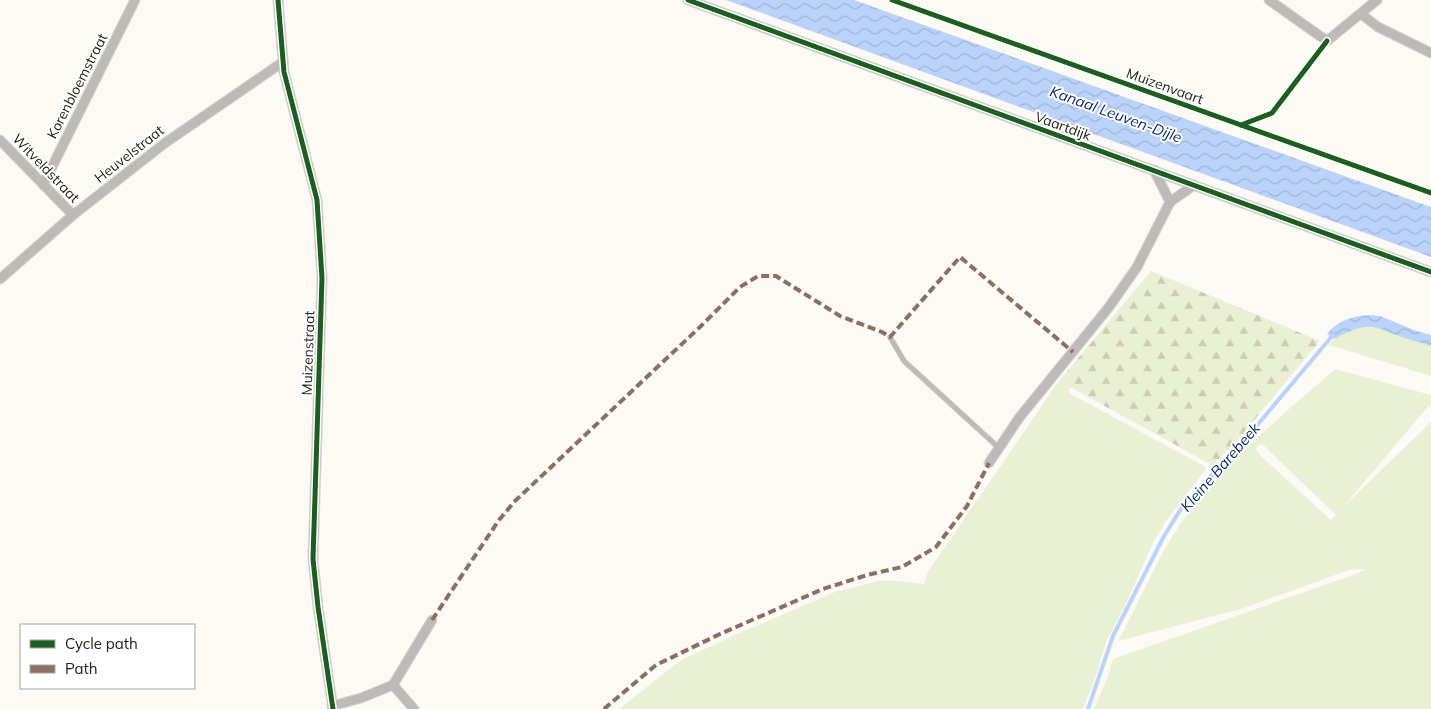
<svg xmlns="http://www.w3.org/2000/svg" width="1431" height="709" font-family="Mulish,sans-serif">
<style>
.green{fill:#eaf0d4;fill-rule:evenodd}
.forest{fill:url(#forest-firs)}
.water{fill:url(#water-waves)}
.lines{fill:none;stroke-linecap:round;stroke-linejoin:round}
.stream{stroke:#bbd3fa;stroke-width:4}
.lane-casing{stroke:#d8d6d2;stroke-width:6}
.street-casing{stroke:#d8d6d2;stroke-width:11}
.lane{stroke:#bdbab8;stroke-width:4.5}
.street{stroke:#bdbab8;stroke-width:9}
.quiet{stroke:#8d6e63;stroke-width:4;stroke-dasharray:8 4;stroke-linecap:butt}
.cycleway-casing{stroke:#fff;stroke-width:8}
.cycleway{stroke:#1b5e20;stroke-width:5}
.labels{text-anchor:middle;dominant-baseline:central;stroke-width:4;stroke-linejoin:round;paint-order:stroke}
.street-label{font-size:14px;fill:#242118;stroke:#fff}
.water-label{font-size:15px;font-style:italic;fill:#04296b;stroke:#fff}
</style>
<defs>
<pattern id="forest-firs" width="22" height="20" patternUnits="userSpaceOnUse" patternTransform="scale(1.25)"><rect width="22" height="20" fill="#eaf0d4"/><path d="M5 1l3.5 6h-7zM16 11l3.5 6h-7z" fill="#c9ceb5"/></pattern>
<pattern id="water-waves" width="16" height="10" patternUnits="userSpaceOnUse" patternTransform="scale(1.25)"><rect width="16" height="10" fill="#bbd3fa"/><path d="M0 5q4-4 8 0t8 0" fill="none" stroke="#a1b5d6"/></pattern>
</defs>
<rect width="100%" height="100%" fill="#fbfaf4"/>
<g class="green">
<path d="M1368,326L1377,327L1409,339L1431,346V376L1329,345C1338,333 1354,328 1368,326Z"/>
<path d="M1335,369L1431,395V403L1344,506L1431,422V709H1094L1108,676L1113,659L1356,574L1366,569L1349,570L1241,609L1118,641C1139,603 1157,558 1181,523C1222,463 1281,417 1335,369ZM1262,444L1336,515L1331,520L1262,457L1256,450L1258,446Z"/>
<polygon points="1058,382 1069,389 1069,393 1204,466 1206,469 1168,518 1153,543 1124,608 1106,641 1097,673 1083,709 619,709 681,660 728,638 835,592 879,581 899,581 924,584 928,572"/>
</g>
<polygon class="forest" points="1151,271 1320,341 1236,442 1212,465 1072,388 1070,389 1058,382"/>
<g class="water">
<polygon points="726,0 854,0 1431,207 1431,257"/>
<path d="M1368,315L1380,316L1414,330L1431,335V346C1423,343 1416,342 1408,339C1371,327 1373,319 1334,339L1327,334C1338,320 1351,317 1368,315Z"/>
</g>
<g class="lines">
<polyline class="stream" points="1088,709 1113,636 1164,536 1181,509 1199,488 1238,448 1333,335"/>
<g class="lane-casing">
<g id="lane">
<polyline points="892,0 1431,193"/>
<polyline points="890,337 904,361 999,448"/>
</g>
</g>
<g class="street-casing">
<g id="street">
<polyline points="278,0 284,72 317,200 322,278 313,559 318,607 333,709"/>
<polyline points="688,0 1431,272"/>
<polyline points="1269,0 1327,41 1377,0"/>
<polyline points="1361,14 1378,27 1431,53"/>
<polyline points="0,140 73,215"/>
<polyline points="1154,170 1170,202 1194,185"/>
<polyline points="43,185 135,0"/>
<polyline points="0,279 73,215 165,143 283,62"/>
<polyline points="989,463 1019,418 1109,307 1137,267 1170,202"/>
<polyline points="393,685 432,620"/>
<polyline points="332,706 361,698 393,685 414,709"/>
</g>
</g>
<use href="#lane" class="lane"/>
<use href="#street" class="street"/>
<g class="quiet">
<polyline points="432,620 499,520 515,501 701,326 740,287 758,276 776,276 840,316 882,332 890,337 960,257 1073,352"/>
<polyline points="604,709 656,665 720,634 823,589 867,575 902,567 936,547 967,506 989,463"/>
</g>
<g class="cycleway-casing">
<g id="cycleway">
<polyline points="278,0 284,72 317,200 322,278 313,559 318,607 333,709"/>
<polyline points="688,0 1431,272"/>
<polyline points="892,0 1431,193"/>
<polyline points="1241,125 1272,113 1327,41"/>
</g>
</g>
<use href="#cycleway" class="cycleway"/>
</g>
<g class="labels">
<g class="street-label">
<text transform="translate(77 86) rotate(-63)">Korenbloemstraat</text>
<text transform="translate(1165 86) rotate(20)">Muizenvaart</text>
<text transform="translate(1063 126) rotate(20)">Vaartdijk</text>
<text transform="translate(129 154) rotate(-38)">Heuvelstraat</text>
<text transform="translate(46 168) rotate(46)">Witveldstraat</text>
<text transform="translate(308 353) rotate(-88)">Muizenstraat</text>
</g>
<g class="water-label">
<text transform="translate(1116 114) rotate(20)">Kanaal Leuven-Dijle</text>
<text transform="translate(1220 467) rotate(-49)">Kleine Barebeek</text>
</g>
</g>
<rect x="20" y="624" width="175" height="65" fill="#ffffff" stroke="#a7a6a3"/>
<rect x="30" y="640" width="25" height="8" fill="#1b5e20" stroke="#a7a6a3"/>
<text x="65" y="649" font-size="15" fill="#242118">Cycle path</text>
<rect x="30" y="665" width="25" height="8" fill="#8d6e63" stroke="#a7a6a3"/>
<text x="65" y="674" font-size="15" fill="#242118">Path</text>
</svg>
